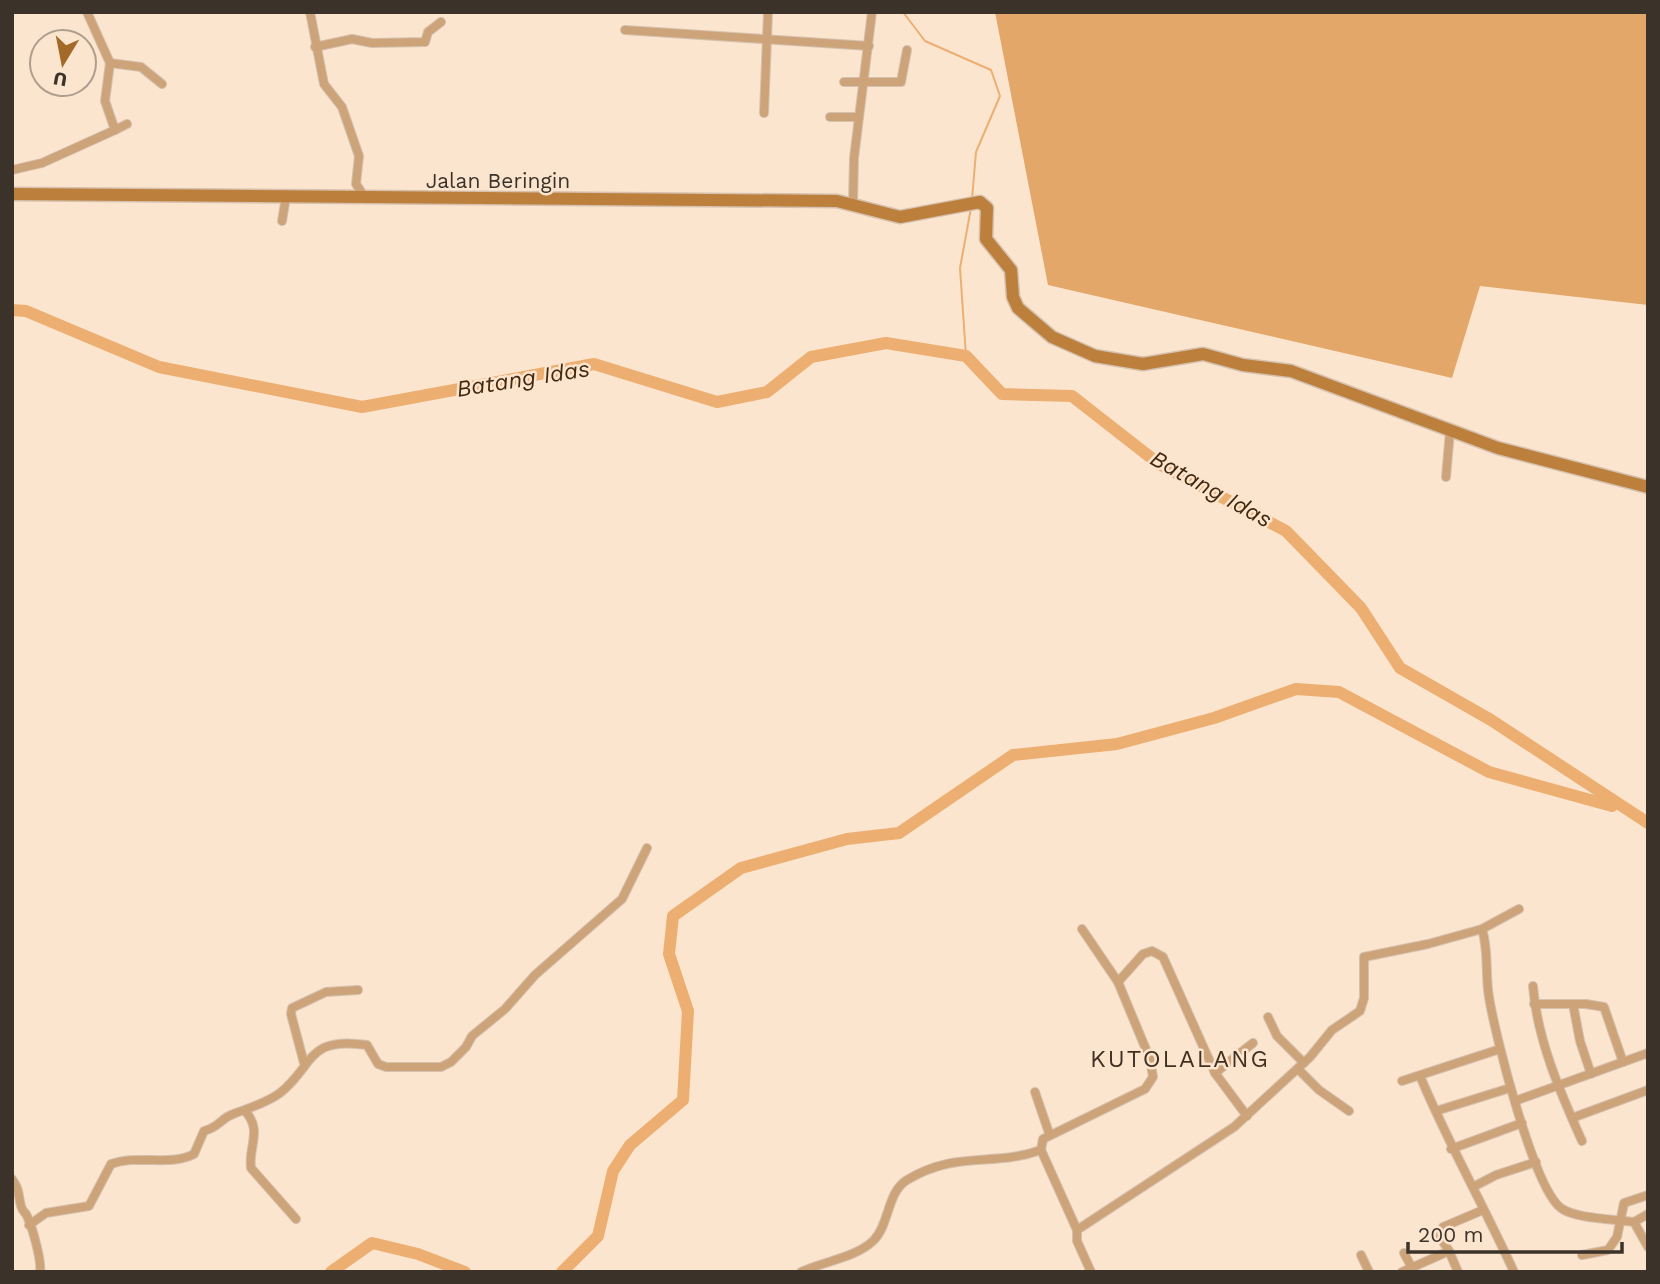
<svg xmlns="http://www.w3.org/2000/svg" width="1660" height="1284" font-family="'Work Sans',sans-serif">
<style>
.forest{fill:#e4a76a}
.lines{fill:none;stroke-linecap:round;stroke-linejoin:round}
.stream{stroke:#ecaf71;stroke-width:2}
.river{stroke:#ecaf71;stroke-width:12}
.street-casing{stroke:#d5c1ae;stroke-width:10}
.secondary-casing{stroke:#d5c1ae;stroke-width:15}
.street{stroke:#cda37a;stroke-width:8}
.secondary{stroke:#bd7f3c;stroke-width:12}
.labels{text-anchor:middle;dominant-baseline:central;stroke-width:5;stroke-linejoin:round;paint-order:stroke}
.street-label{font-size:21px;fill:#3b332a;stroke:#fce5cf}
.water-label{font-size:23px;font-style:italic;fill:#42290e;stroke:#fce5cf}
.quarter-label{font-size:24px;letter-spacing:2px;fill:#41301f;stroke:#fce5cf}
</style>
<rect width="100%" height="100%" fill="#fce5cf"/>
<polygon class="forest" points="995,12 1648,12 1648,305 1480,286 1452,378 1048,285"/>
<g class="lines">
<g class="stream">
<polyline points="903,12 925,41 991,70 1000,96 976,152 972,199"/>
<polyline points="966,356 960,268 971,208"/>
</g>
<g class="river">
<polyline points="12,310 26,311 159,367 362,407 594,364 717,402 767,392 811,357 886,343 966,356 1002,394 1072,396 1159,464 1286,531 1361,608 1400,668 1491,720 1648,823"/>
<polyline points="331,1272 372,1243 418,1254 465,1272"/>
<polyline points="562,1272 598,1236 613,1171 630,1145 683,1100 688,1011 669,954 673,916 741,868 847,839 899,833 1013,755 1117,744 1214,718 1296,689 1339,692 1489,772 1612,806"/>
</g>
<g class="street-casing">
<g id="street">
<polyline points="310,12 324,84 342,107 359,156 356,184 366,199"/>
<polyline points="625,30 869,46"/>
<polyline points="315,47 352,39 372,43 425,42 428,32 441,22"/>
<polyline points="110,63 141,67 162,84"/>
<polyline points="844,82 901,82 907,50"/>
<polyline points="764,113 768,12"/>
<polyline points="830,117 859,117"/>
<polyline points="115,130 127,124"/>
<polyline points="12,170 42,163 115,130 105,101 110,63 87,12"/>
<polyline points="853,203 854,158 872,12"/>
<polyline points="282,221 286,197"/>
<polyline points="1446,477 1450,431"/>
<path d="M1482,929C1489,951 1485,975 1489,997C1495,1035 1534,1189 1561,1208C1575,1219 1616,1219 1634,1222L1648,1247"/>
<polyline points="1118,982 1143,954 1152,951 1163,957 1215,1073 1247,1116"/>
<path d="M1533,986C1537,1039 1560,1092 1582,1141"/>
<polyline points="1534,1004 1586,1004 1604,1007 1623,1062"/>
<polyline points="1573,1004 1580,1041 1591,1074"/>
<polyline points="1268,1017 1277,1036 1304,1063"/>
<polyline points="304,1063 291,1014 292,1008 326,992 358,990"/>
<polyline points="1298,1069 1319,1090 1349,1111"/>
<polyline points="1215,1073 1253,1043"/>
<path d="M1420,1076C1448,1143 1484,1206 1514,1272"/>
<polyline points="1402,1081 1500,1049"/>
<polyline points="1035,1092 1049,1133"/>
<polyline points="1515,1101 1648,1053"/>
<path d="M245,1111C263,1130 248,1147 251,1168L296,1219"/>
<polyline points="1436,1111 1510,1088"/>
<polyline points="1572,1118 1648,1090"/>
<polyline points="1451,1149 1522,1123"/>
<path d="M12,1179C20,1190 18,1195 21,1206C23,1213 24,1210 27,1216C32,1226 42,1261 40,1272"/>
<polyline points="1473,1187 1496,1175 1536,1162"/>
<polyline points="1634,1222 1648,1214"/>
<path d="M29,1225L46,1213L89,1206L111,1164C138,1154 169,1167 194,1154L204,1131C219,1127 221,1119 231,1115C248,1108 265,1104 280,1093C315,1065 306,1036 367,1045L378,1064L386,1067H441L451,1062L466,1047L472,1036L505,1009L535,975L622,899L647,848"/>
<polyline points="1077,1230 1041,1150 1043,1139 1145,1089 1153,1077 1150,1059 1118,982 1082,929"/>
<polyline points="1449,1251 1458,1272"/>
<polyline points="1404,1253 1412,1268"/>
<polyline points="1361,1255 1369,1272"/>
<polyline points="1582,1255 1608,1250 1617,1237 1624,1203 1648,1195"/>
<path d="M801,1272C824,1261 856,1258 874,1240C890,1223 887,1192 907,1180C956,1150 993,1167 1041,1150"/>
<polyline points="1091,1272 1077,1241 1077,1230 1234,1127 1310,1057 1332,1030 1360,1011 1364,998 1364,957 1428,944 1482,929 1519,909"/>
<polyline points="1402,1272 1449,1251 1440,1237 1443,1227 1483,1210"/>
</g>
</g>
<g class="secondary-casing">
<polyline id="secondary" points="12,194 837,201 900,217 980,202 987,208 986,239 1011,270 1013,297 1018,308 1052,337 1095,356 1143,364 1203,354 1243,365 1291,371 1498,448 1648,487"/>
</g>
<use href="#street" class="street"/>
<use href="#secondary" class="secondary"/>
</g>
<g class="labels">
<g class="street-label">
<text x="498" y="180">Jalan Beringin</text>
</g>
<g class="water-label">
<text transform="translate(523 379) rotate(-9)">Batang Idas</text>
<text transform="translate(1211 489) rotate(29)">Batang Idas</text>
</g>
<g class="quarter-label">
<text x="1180" y="1059">KUTOLALANG</text>
</g>
</g>
<rect width="1660" height="1284" fill="none" stroke="#3b332a" stroke-width="28"/>
<g transform="translate(63 63) rotate(190)"><circle r="33" fill="#fce5cf" stroke="#af9e8d" stroke-width="2"/>
<path d="M0-5L12 26L0 18L-12 26Z" fill="#a26928"/>
<text y="-10" font-size="19" font-weight="bold" text-anchor="middle" fill="#3b332a">U</text>
</g>
<path d="M1408 1242v10h214v-10" fill="none" stroke="#3b332a" stroke-width="3.5"/>
<text x="1418" y="1242" font-size="21" fill="#3b332a" stroke="#fce5cf" stroke-width="5" paint-order="stroke">200 m</text>
</svg>
